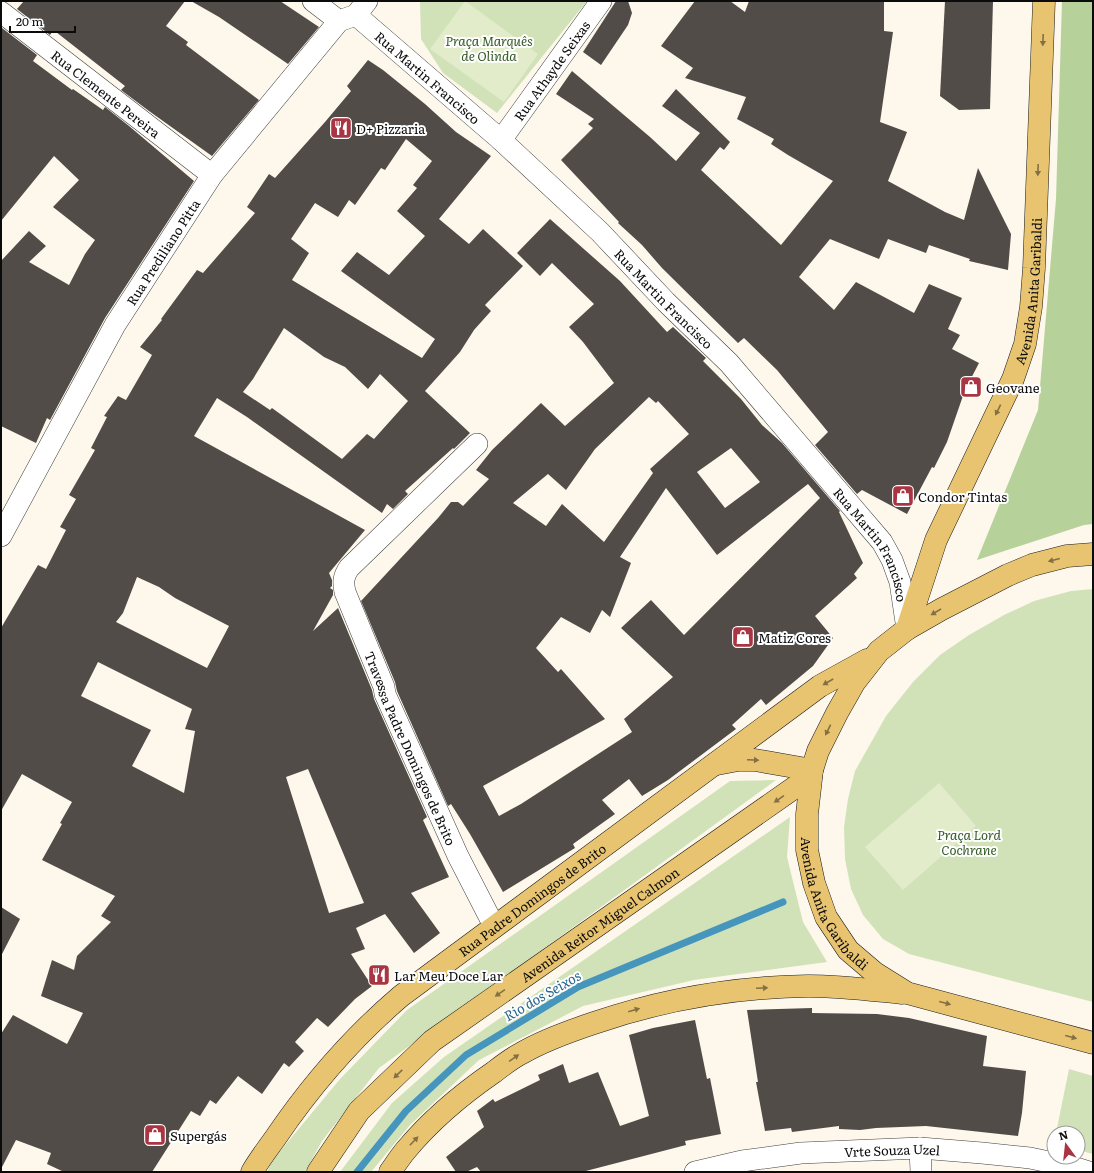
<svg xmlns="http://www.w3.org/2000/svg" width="1094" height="1173" font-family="Literata,serif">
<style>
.green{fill:#d1e2b9}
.forest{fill:#b7d19b}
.pitch{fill:#e2ebca}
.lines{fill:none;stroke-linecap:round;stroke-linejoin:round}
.stream{stroke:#4695bc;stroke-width:7}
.building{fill:#524c49;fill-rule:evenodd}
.minor-casing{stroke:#3e3e3e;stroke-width:22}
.major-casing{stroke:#1c1c1c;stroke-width:23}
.minor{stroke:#fff;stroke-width:21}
.major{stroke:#e8c370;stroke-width:22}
.oneway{fill:#857043}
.labels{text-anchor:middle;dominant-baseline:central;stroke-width:4;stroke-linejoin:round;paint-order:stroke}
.park-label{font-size:13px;font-style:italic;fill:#335a24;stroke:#fff}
.street-label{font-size:13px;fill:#0b0b0b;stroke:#fff}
.poi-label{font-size:13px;fill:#0b0b0b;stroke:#fff;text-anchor:start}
.water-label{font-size:14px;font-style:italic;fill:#24668d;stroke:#fff}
</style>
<rect width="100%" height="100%" fill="#fdf8eb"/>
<g class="green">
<polygon points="420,1 587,1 497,113 443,73 421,39"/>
<polygon points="1093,589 1093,1002 909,954 883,939 863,915 851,889 845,859 844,827 848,799 855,771 886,716 913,682 940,655 969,635 1004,615 1034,601 1071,591"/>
<polygon points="776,780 379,1068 322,1141 305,1172 267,1172 272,1161 340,1079 407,1010 730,781"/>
<polygon points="790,817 787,857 803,922 827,962 694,980 583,1006 479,1060 410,1125 371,1172 340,1172 392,1103 444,1057"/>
<polygon points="1069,1069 1093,1076 1093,1154 1078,1150 1078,1133 1056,1133"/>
</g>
<polygon class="forest" points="1062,1 1093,1 1093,524 1084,525 977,560 1038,410 1056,199"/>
<g class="pitch">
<polygon points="465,1 538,54 504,102 430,49"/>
<polygon points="939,783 976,826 903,890 865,847"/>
</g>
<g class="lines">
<polyline class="stream" points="357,1172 406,1111 466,1055 578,987 783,902"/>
</g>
<g class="building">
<polygon points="24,1 185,1 166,26 188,42 186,45 259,100 212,156 149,111 121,90 125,86 56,32 53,31 50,35 17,9"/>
<polygon points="191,1 280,1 319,27 288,64 219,17"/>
<polygon points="616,1 628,1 632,13 628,25 601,65 583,52"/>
<polygon points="695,1 730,1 745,12 749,1 884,1 884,31 893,32 880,122 907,132 888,181 945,212 964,220 978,168 1011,234 1008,270 969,261 970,259 929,245 926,253 888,239 879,259 830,239 799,277 834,310 856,282 914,313 929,284 962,298 948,329 960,335 952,349 979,363 965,390 947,442 934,468 932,467 907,514 862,490 857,494 815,445 828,432 777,370 744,338 738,343 662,268 642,245 618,223 619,222 592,193 561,160 593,128 588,124 594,119 556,94 572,71 650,137 676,161 700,133 662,106 676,89 730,142 724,150 720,147 701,170 781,245 833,181 788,155 771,144 774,139 737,119 746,97 685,78 693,68 661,46"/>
<polygon points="945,1 993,1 990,109 959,110 940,96"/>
<polygon points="2,28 37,55 33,61 72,90 73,89 103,110 105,107 129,126 194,181 105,318 50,420 47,418 36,443 1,426 1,261 29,231 46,246 29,262 69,285 85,254 95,240 53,207 79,180 54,156 1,221 1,30"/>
<path d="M368,60L383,70L425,104L456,132L491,156L439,219L469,244L483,229L523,266L485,305L491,311L474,330L460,352L425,391L470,433L454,449L453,448L405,491L408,494L393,509L387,504L382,513L247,417L217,398L194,436L365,530L329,573L332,580V586L330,588L333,590V595L313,631L338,608L372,690L374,699L427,817L423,820L449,877L411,893L440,933L414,953L385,914L356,928L365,949L351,954L372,986L355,999L328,1027L317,1018L295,1042L304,1051L289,1067L284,1063L262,1094L238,1076L216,1104L210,1100L200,1116L191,1111L152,1172H64L47,1164L51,1153L16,1140L1,1169V1034L13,1015L67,1044L83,1013L41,996L52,960L74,970L77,956L111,922L101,916L115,896L42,860L62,824L60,823L72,802L22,774L1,811V628L38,565L46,569L66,530L60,527L76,499L69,495L95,450L91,448L107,417L104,416L118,396L126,400L152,355L140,347L162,320L161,319L197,270L203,273L255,213L247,207L269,174L275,178L325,122L351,91L347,86ZM406,139L432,161L413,185L417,188L397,211L425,236L389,275L357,252L341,271L435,339L422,358L292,280L309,253L291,239L315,203L338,217L349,200L355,205L381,168L385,170ZM284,328L324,357L345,367L368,389L380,374L408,401L374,439L367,434L342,459L272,408L270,410L243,392L253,379ZM137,577L159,587L175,598L229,626L207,668L116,622L123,613ZM98,662L192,709L185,729L195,731L184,793L132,766L151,730L81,696ZM308,769L364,903L329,913L286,777Z"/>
<path d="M550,219L620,281L667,332L673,327L706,358L703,361L741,399L762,425L782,443L840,511L839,512L863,563L854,574L857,578L815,616L833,638L813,666L766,705L761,699L732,725L736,729L668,780L642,796L629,779L602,800L615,814L573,844L575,848L503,892L470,834L451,804L448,806L397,691L395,682L361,601L438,518L451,502H458L463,506L489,479L476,470L492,450L541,403L565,426L614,383L583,342L569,327L594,304L552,263L540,276L517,253ZM649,397L656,403L658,401L689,434L650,469L653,473L604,542L562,504L546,526L513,503L548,474L566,490L595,449ZM731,448L760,482L725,508L697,472ZM808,484L820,498L684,635L651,600L621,628L673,677L624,719L632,732L521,804L499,816L483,786L605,719L561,669L558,672L536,648L561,617L590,633L602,610L610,617L631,563L620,557L666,488L717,555Z"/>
<polygon points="1,907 20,919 1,956"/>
<polygon points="812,1008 812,1013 877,1014 909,1018 987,1036 983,1066 1026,1071 1022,1113 1018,1136 926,1126 876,1128 860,1130 839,1129 839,1126 792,1132 791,1128 765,1131 756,1082 758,1082 747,1010"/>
<polygon points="695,1020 707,1079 710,1078 721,1134 685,1141 686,1145 582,1172 481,1172 477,1167 466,1172 456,1172 446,1157 484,1127 477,1111 493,1099 495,1102 540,1080 538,1075 563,1064 569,1083 598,1072 620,1126 649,1116 629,1035 653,1028"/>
</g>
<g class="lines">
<g class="minor-casing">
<g id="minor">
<polyline points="313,1 339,21"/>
<path id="s1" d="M1,12L212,175"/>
<path id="s2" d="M356,15L501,140L600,232L666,302L729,363L882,542L892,560L900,582L907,629"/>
<path id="s3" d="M501,140L601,1"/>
<path id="s4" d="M477,444L349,568C343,577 343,582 345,592L384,687L385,694L458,856L494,926"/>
<path id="s5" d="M1,536L115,325L212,175L339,21L356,15L367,1"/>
<polyline points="920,1148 921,1172"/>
<path id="s6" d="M695,1172L742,1161L801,1153L920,1148L982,1153L1030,1158L1073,1167L1089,1172"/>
</g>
</g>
<g class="major-casing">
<g id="major">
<path id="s7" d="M1093,554L1067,556L1032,565L1008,575L942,609L907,629L879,651L854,683L837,713L818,751L812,770L807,814V850L814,883L826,917L848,950L875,973L907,993L1093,1043"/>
<path id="s8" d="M907,629L936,540L1013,379L1025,344L1031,307L1034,268L1044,1"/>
<polyline points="717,764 738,760 755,760 812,770"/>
<path id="s9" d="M252,1172C259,1160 268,1148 276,1137C312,1084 353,1037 401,996L820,686L867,660"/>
<path id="s10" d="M318,1172L359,1111L432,1041L811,776"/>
<path d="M390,1172C395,1165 400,1157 406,1150C431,1120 462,1094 494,1072C503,1065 512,1058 522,1053C544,1040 570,1031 594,1023C664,999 735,987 808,986C840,986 871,990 902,993"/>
</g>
</g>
<use href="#minor" class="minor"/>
<use href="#major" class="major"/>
</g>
<defs><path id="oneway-solid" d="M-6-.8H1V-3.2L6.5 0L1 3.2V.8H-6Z"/></defs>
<g class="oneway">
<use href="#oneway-solid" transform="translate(1043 40) rotate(92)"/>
<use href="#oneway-solid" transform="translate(1038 170) rotate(92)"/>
<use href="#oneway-solid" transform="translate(998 410) rotate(116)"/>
<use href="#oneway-solid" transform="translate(1054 560) rotate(166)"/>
<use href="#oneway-solid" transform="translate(936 612) rotate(149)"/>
<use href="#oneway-solid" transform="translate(828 682) rotate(150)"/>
<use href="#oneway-solid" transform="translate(828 730) rotate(116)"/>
<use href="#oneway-solid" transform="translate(753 760) rotate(2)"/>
<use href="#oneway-solid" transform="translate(779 799) rotate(145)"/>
<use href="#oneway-solid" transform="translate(762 988) rotate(-3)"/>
<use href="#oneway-solid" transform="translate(500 993) rotate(145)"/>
<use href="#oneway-solid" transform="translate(945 1003) rotate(15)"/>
<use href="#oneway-solid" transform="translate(634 1010) rotate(-16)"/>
<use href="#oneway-solid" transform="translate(1071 1037) rotate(15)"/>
<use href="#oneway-solid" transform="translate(514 1058) rotate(-35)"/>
<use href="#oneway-solid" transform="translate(398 1074) rotate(136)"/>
<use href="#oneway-solid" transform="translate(414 1141) rotate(-46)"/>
</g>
<defs>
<g id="restaurant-square" transform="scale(1.15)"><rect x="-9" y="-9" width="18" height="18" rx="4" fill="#a93442" stroke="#fff"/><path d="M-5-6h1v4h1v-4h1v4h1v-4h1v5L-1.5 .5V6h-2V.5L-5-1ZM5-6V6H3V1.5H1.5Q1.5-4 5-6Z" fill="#fff"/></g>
<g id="shop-square" transform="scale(1.15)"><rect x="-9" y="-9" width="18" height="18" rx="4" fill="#a93442" stroke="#fff"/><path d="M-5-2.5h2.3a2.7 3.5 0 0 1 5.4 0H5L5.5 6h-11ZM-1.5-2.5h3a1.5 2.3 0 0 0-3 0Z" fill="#fff"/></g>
</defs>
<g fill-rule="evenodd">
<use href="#restaurant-square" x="341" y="128"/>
<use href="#shop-square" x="971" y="387"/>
<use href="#shop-square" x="903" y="496"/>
<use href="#shop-square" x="743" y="637"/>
<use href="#restaurant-square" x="379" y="975"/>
<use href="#shop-square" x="155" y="1135"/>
</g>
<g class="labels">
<g class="park-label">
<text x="489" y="40">Praça Marquês<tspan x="489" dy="15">de Olinda</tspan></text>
<text x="969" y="834">Praça Lord<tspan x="969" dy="15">Cochrane</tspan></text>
</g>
<g class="street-label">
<text stroke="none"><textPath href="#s3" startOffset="86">Rua Athayde Seixas</textPath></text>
<text stroke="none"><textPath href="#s2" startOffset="95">Rua Martin Francisco</textPath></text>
<text stroke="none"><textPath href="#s1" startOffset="133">Rua Clemente Pereira</textPath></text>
<text stroke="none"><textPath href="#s5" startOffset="327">Rua Prediliano Pitta</textPath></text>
<text stroke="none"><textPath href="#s8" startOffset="362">Avenida Anita Garibaldi</textPath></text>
<text stroke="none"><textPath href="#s2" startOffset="419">Rua Martin Francisco</textPath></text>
<text stroke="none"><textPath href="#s2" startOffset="743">Rua Martin Francisco</textPath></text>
<text stroke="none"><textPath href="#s4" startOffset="373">Travessa Padre Domingos de Brito</textPath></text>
<text stroke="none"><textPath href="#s9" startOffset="394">Rua Padre Domingos de Brito</textPath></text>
<text stroke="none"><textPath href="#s7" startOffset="517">Avenida Anita Garibaldi</textPath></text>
<text stroke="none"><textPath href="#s10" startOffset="379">Avenida Reitor Miguel Calmon</textPath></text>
<text stroke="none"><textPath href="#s6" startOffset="199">Vrte Souza Uzel</textPath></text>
</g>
<g class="poi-label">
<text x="356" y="128">D+ Pizzaria</text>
<text x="986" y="387">Geovane</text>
<text x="918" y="496">Condor Tintas</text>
<text x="758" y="637">Matiz Cores</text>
<text x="394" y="975">Lar Meu Doce Lar</text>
<text x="170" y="1135">Supergás</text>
</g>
<g class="water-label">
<text transform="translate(542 995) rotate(-30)">Rio dos Seixos</text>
</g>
</g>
<rect width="1094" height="1173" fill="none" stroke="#0b0b0b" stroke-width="4"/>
<g transform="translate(1066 1145) rotate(345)"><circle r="19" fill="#ffffff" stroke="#9d9d9d"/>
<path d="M0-3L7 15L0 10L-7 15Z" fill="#a93442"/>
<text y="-6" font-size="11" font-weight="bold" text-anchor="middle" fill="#0b0b0b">N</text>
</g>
<path d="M10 26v6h65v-6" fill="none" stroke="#0b0b0b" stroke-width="2"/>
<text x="16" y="26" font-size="12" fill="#0b0b0b" stroke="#ffffff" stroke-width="3" paint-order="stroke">20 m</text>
</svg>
